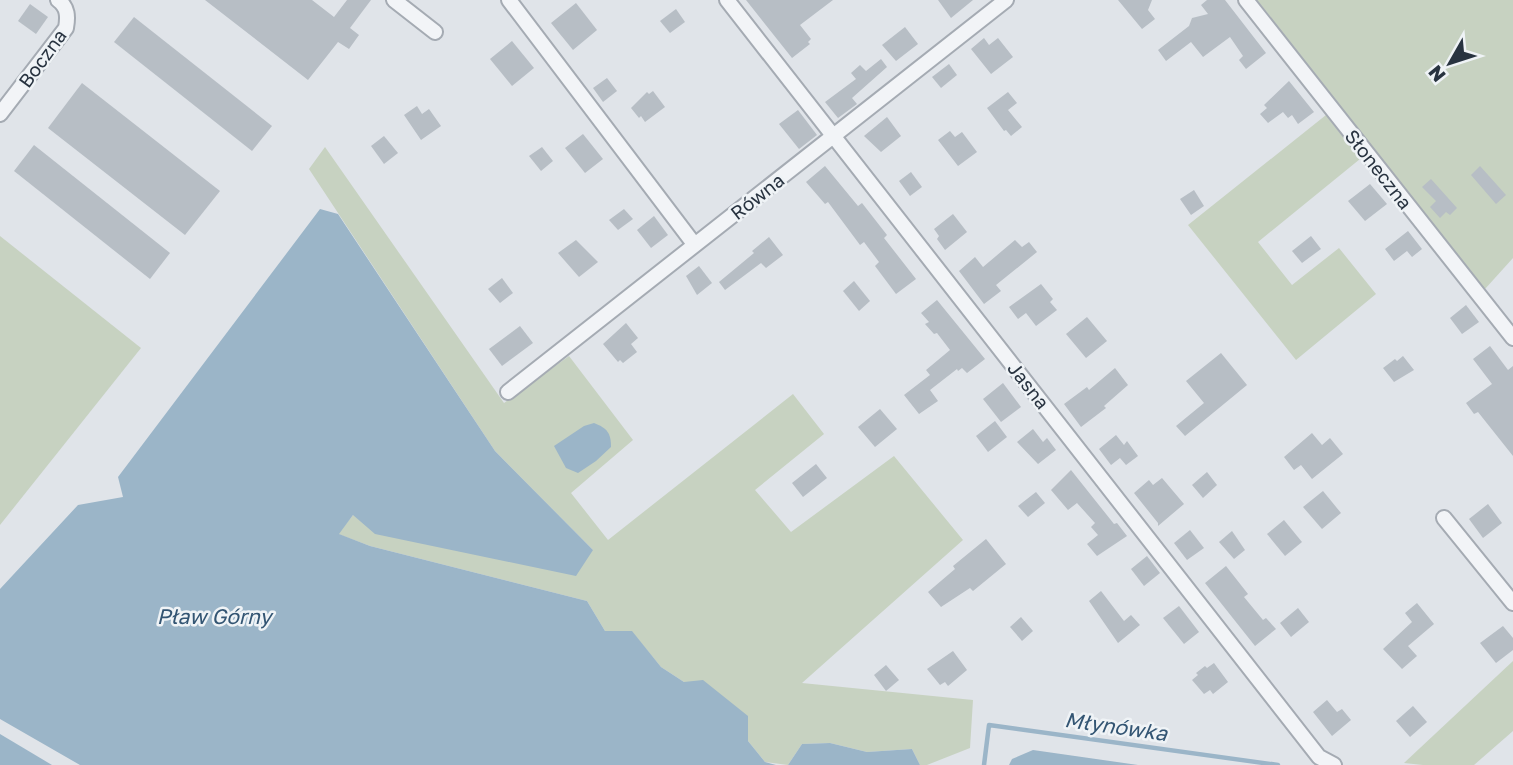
<svg xmlns="http://www.w3.org/2000/svg" width="1513" height="765" font-family="'Golos Text',sans-serif">
<style>
.green{fill:#c7d2c1}
.water{fill:#9bb5c8}
.lines{fill:none;stroke-linecap:round;stroke-linejoin:round}
.stream{stroke:#9bb5c8;stroke-width:4.5}
.building{fill:#b7bec5}
.street-casing{stroke:#a5abb3;stroke-width:18}
.street{stroke:#f2f4f7;stroke-width:14}
.labels{text-anchor:middle;dominant-baseline:central;stroke-width:5;stroke-linejoin:round;paint-order:stroke}
.street-label{font-size:19px;fill:#283340;stroke:#eff3f6}
.water-label{font-size:21px;font-style:italic;fill:#335573;stroke:#eff3f6}
</style>
<rect width="100%" height="100%" fill="#e0e4e9"/>
<g class="green">
<polygon points="1257,0 1513,0 1513,258 1485,289"/>
<polygon points="1326,115 1360,159 1258,242 1292,285 1339,248 1376,294 1296,360 1188,225"/>
<polygon points="325,147 504,403 569,356 633,440 571,493 608,540 793,394 824,434 755,490 791,532 894,456 963,540 802,683 973,700 970,748 927,765 920,765 912,749 867,752 830,743 802,744 788,765 765,762 748,741 684,682 661,667 632,632 605,631 587,601 370,546 338,534 353,515 593,550 495,451 309,169"/>
<polygon points="0,236 141,348 0,525"/>
<polygon points="1513,661 1513,731 1474,765 1423,765 1404,763"/>
</g>
<g class="water">
<polygon points="320,209 338,214 495,451 593,550 576,576 375,534 353,515 339,534 370,546 587,601 605,631 632,631 661,667 684,682 703,680 748,716 748,741 765,762 776,765 80,765 0,719 0,589 78,505 123,497 118,477"/>
<path d="M594,423C607,428 611,433 611,447L596,461L578,473L566,468L554,446L584,426Z"/>
<polygon points="0,734 52,765 0,765"/>
<polygon points="830,743 867,752 912,749 920,765 788,765 802,744"/>
<polygon points="1033,750 1138,765 1009,765 1012,759"/>
</g>
<g class="lines">
<polyline class="stream" points="984,765 989,725 1278,765"/>
</g>
<g class="building">
<polygon points="205,0 312,0 334,17 347,0 371,0 350,28 359,35 349,49 338,42 308,80"/>
<polygon points="746,0 833,0 800,25 811,39 808,42 810,44 792,58"/>
<polygon points="938,0 973,0 951,18"/>
<polygon points="1118,0 1152,0 1148,10 1155,19 1142,29"/>
<polygon points="1207,0 1225,0 1266,53 1246,69 1239,60 1243,56 1230,37 1203,57 1191,42 1166,61 1158,50 1189,26 1192,18 1208,14 1201,5"/>
<polygon points="576,3 597,30 573,50 551,23"/>
<polygon points="30,4 48,17 36,34 18,21"/>
<polygon points="676,9 685,22 670,33 660,21"/>
<polygon points="134,17 272,126 252,151 114,42"/>
<polygon points="905,27 918,44 896,61 882,45"/>
<polygon points="984,38 989,45 998,38 1013,57 991,74 971,49"/>
<polygon points="512,41 534,68 512,86 490,59"/>
<polygon points="881,59 887,67 852,98 857,104 838,118 825,102 856,79 851,73 860,65 866,71"/>
<polygon points="949,64 957,75 941,88 932,77"/>
<polygon points="607,78 617,91 603,102 593,88"/>
<polygon points="1289,81 1314,112 1298,124 1292,115 1288,118 1283,112 1268,123 1260,114 1267,108 1264,105"/>
<polygon points="82,83 220,191 185,235 48,128"/>
<polygon points="653,91 665,107 645,122 641,116 639,118 631,108 647,92 649,94"/>
<polygon points="1008,92 1017,103 1008,110 1022,127 1011,136 1006,130 1004,131 987,108"/>
<polygon points="417,106 422,114 429,109 441,126 421,140 404,115"/>
<polygon points="798,110 817,135 799,149 779,124"/>
<polygon points="887,117 901,136 881,152 864,136"/>
<polygon points="950,131 955,137 962,132 977,152 958,166 938,140"/>
<polygon points="583,134 603,159 585,173 565,148"/>
<polygon points="384,136 398,153 384,164 371,146"/>
<polygon points="34,145 170,253 150,279 14,171"/>
<polygon points="542,147 553,161 541,171 529,156"/>
<polygon points="825,166 858,206 862,203 887,235 884,238 916,279 896,294 875,266 879,262 864,242 860,245 828,202 825,204 806,182"/>
<polygon points="1480,166 1506,195 1496,204 1471,175"/>
<polygon points="911,172 922,187 910,196 899,181"/>
<polygon points="1431,179 1457,208 1450,215 1446,212 1440,218 1430,207 1436,201 1422,187"/>
<polygon points="1370,184 1387,204 1365,221 1348,201"/>
<polygon points="1194,190 1204,206 1191,215 1180,199"/>
<polygon points="624,209 633,219 618,230 609,220"/>
<polygon points="953,214 967,232 945,250 937,239 939,236 934,229"/>
<polygon points="654,216 668,235 651,248 637,230"/>
<polygon points="1408,231 1422,249 1412,257 1407,251 1394,261 1385,249"/>
<polygon points="1311,236 1321,249 1302,263 1292,251"/>
<polygon points="769,237 783,255 766,268 761,263 725,290 719,282 754,253 752,251"/>
<polygon points="576,240 598,262 579,277 558,253"/>
<polygon points="1015,240 1022,247 1029,242 1037,252 996,285 1001,291 984,304 959,271 975,257 983,267"/>
<polygon points="699,266 712,283 697,295 686,276"/>
<polygon points="502,278 513,293 500,303 488,289"/>
<polygon points="854,281 870,301 859,311 843,291"/>
<polygon points="1041,284 1053,299 1050,302 1057,310 1036,326 1026,313 1018,319 1009,307"/>
<polygon points="937,300 985,359 967,373 962,368 958,371 957,369 930,390 938,401 919,414 904,395 930,375 926,370 950,350 937,333 934,334 925,324 929,322 921,313"/>
<polygon points="1466,305 1479,322 1462,334 1450,318"/>
<polygon points="1087,317 1107,341 1086,358 1066,334"/>
<polygon points="626,323 638,338 631,344 637,352 623,363 620,360 618,362 603,344"/>
<polygon points="520,326 533,343 502,366 489,349"/>
<polygon points="1490,346 1508,370 1513,366 1513,456 1478,412 1474,414 1466,403 1492,384 1473,359"/>
<polygon points="1221,353 1247,385 1185,436 1176,426 1204,403 1186,381"/>
<polygon points="1403,356 1414,370 1394,382 1383,368 1395,359 1397,361"/>
<polygon points="1115,368 1128,385 1104,406 1106,408 1081,427 1064,404 1087,387 1089,390"/>
<polygon points="1003,383 1021,407 1001,422 983,399"/>
<polygon points="880,409 897,429 875,447 858,427"/>
<polygon points="995,421 1007,437 988,452 976,436"/>
<polygon points="1033,429 1043,442 1047,438 1056,450 1038,464 1017,442"/>
<polygon points="1312,433 1322,445 1330,438 1343,454 1312,479 1301,465 1294,470 1284,457"/>
<polygon points="1116,435 1124,445 1127,441 1138,456 1126,465 1120,458 1111,465 1099,449"/>
<polygon points="816,464 827,478 803,497 792,483"/>
<polygon points="1071,470 1114,524 1117,523 1127,536 1097,556 1087,544 1098,535 1091,527 1095,523 1077,503 1068,510 1051,490"/>
<polygon points="1207,472 1217,485 1203,498 1192,485"/>
<polygon points="1162,478 1184,504 1158,526 1158,523 1134,493 1149,480 1153,485"/>
<polygon points="1323,491 1341,513 1322,529 1303,507"/>
<polygon points="1036,492 1045,503 1028,517 1018,506"/>
<polygon points="1488,504 1502,523 1483,538 1469,519"/>
<polygon points="1284,520 1302,542 1285,556 1267,534"/>
<polygon points="1190,530 1204,548 1187,560 1174,543"/>
<polygon points="1232,531 1245,550 1234,559 1219,542"/>
<polygon points="986,539 1006,564 973,591 970,588 941,607 928,592 955,569 953,566"/>
<polygon points="1147,556 1160,573 1144,586 1131,569"/>
<polygon points="1226,566 1248,594 1244,597 1263,620 1266,618 1276,629 1255,646 1205,583"/>
<polygon points="1101,591 1124,621 1131,615 1140,625 1118,643 1089,601"/>
<polygon points="1417,603 1434,624 1408,646 1417,656 1402,669 1383,649 1412,622 1405,613"/>
<polygon points="1179,606 1199,632 1184,644 1163,618"/>
<polygon points="1298,608 1309,622 1291,637 1280,623"/>
<polygon points="1021,617 1033,631 1022,641 1010,627"/>
<polygon points="1503,626 1513,638 1513,650 1496,663 1480,643"/>
<polygon points="953,651 967,670 948,686 945,682 940,685 927,669"/>
<polygon points="1214,663 1228,682 1213,694 1210,690 1204,694 1192,680 1198,675 1196,673 1205,666 1207,668"/>
<polygon points="886,665 899,680 886,691 874,675"/>
<polygon points="1327,700 1337,712 1342,709 1351,720 1332,736 1313,712"/>
<polygon points="1413,706 1427,722 1410,737 1396,721"/>
</g>
<g class="lines">
<g class="street-casing">
<g id="street">
<polyline points="394,0 435,32"/>
<polyline points="509,0 694,244"/>
<polyline points="727,0 1319,757 1334,765"/>
<polyline points="1246,0 1513,338"/>
<path d="M0,114L66,28C68,17 68,7 58,0"/>
<polyline points="508,392 1006,0"/>
<polyline points="1444,518 1513,603"/>
</g>
</g>
<use href="#street" class="street"/>
</g>
<g class="labels">
<g class="street-label">
<text transform="translate(42 58) rotate(-54)">Boczna</text>
<text transform="translate(1379 169) rotate(52)">Słoneczna</text>
<text transform="translate(757 196) rotate(-38)">Równa</text>
<text transform="translate(1029 385) rotate(52)">Jasna</text>
</g>
<g class="water-label">
<text x="214" y="616">Pław Górny</text>
<text transform="translate(1116 726) rotate(8)">Młynówka</text>
</g>
</g>
<g transform="translate(1450 63) rotate(231)" stroke="#eff3f6" stroke-width="5" paint-order="stroke">
<path d="M0-5L12 26L0 18L-12 26Z" fill="#283340"/>
<text y="-10" font-size="19" font-weight="bold" text-anchor="middle" fill="#283340">N</text>
</g>
</svg>
